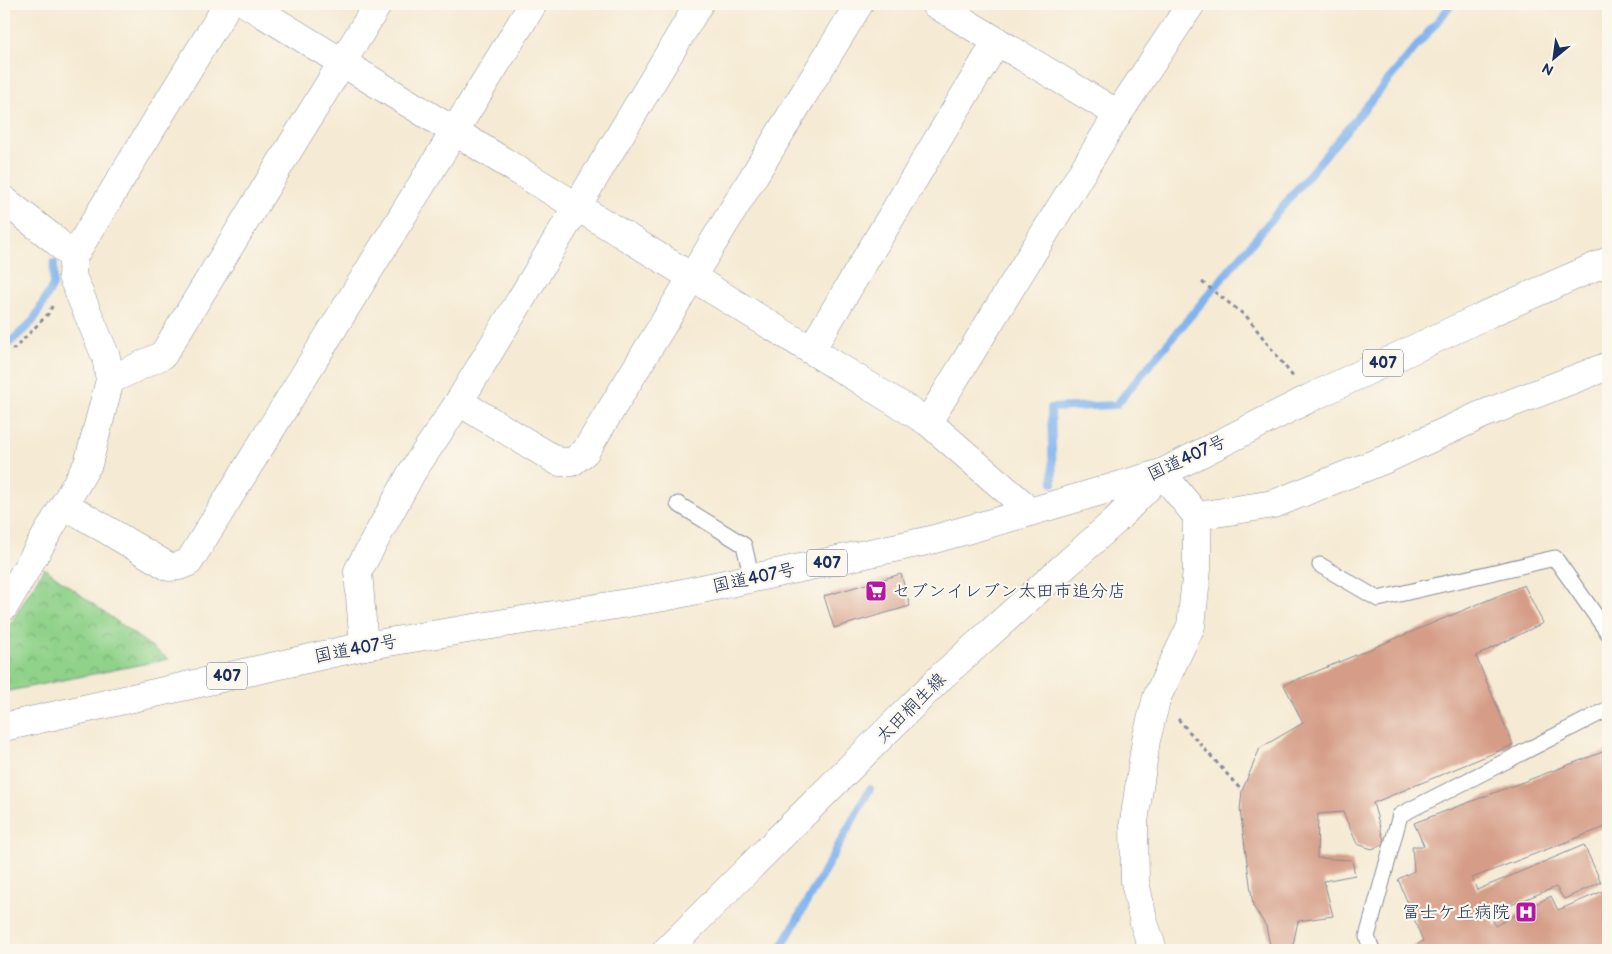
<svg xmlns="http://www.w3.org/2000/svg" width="1612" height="954" font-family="'Balsamiq Sans','Klee One',sans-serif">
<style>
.park{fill:url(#park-crowns);stroke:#568074}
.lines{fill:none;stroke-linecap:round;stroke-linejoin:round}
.stream{stroke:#81b3ed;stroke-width:8}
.building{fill:#d59d87}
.service-casing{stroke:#888c98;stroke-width:17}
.minor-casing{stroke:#888c98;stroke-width:29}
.secondary-casing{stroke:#888c98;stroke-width:29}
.trunk-casing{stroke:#888c98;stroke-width:29}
.path{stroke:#888c98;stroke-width:3;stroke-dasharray:4 4;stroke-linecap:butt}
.service{stroke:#fff;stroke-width:15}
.minor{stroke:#fff;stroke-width:28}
.secondary{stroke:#fff;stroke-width:28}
.trunk{stroke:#fff;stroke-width:28}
.labels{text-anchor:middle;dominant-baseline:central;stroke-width:4.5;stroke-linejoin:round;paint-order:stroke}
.shield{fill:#fbf7ec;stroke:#5e6b89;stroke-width:1}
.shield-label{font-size:16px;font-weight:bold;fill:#1b2f5e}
.street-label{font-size:18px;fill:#1b2f5e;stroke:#fbf7ec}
.poi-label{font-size:18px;fill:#1b2f5e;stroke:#fbf7ec;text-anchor:start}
</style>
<defs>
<pattern id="park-crowns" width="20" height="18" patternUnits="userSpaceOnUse" patternTransform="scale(1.25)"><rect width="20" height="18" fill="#90d28a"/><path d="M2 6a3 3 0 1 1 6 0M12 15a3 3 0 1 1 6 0" fill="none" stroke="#75ab74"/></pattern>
</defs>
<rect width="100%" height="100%" fill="#fbf7ec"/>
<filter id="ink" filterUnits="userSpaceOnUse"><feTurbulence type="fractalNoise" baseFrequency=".02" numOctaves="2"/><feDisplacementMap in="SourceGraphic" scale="10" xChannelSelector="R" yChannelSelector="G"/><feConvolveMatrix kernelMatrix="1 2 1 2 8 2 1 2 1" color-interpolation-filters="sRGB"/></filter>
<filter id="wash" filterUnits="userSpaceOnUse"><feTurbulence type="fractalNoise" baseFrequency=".0096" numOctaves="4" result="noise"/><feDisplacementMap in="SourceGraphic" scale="20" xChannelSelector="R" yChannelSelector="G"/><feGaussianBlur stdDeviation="1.12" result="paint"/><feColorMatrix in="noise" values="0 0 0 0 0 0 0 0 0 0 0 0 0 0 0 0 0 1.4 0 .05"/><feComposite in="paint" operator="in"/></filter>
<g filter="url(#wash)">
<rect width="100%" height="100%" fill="#f5ead3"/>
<polygon class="park" points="44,568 168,659 4,692 4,635"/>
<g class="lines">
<g class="stream">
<polyline points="4,348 33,321 53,285 54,263"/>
<polyline points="1053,483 1051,408 1116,405 1452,4"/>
<polyline points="780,950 870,789"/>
</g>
</g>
<g id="blocks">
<g class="building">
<polygon points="901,574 910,606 834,628 824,596"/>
<polygon points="1524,585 1543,623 1476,656 1513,745 1373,803 1385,844 1372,849 1357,844 1343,812 1318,814 1317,858 1352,860 1355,875 1324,881 1333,916 1298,921 1292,950 1271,950 1266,926 1253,906 1240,810 1242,791 1260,748 1303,723 1284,685"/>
<polygon points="1608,750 1608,826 1472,878 1477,890 1584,845 1601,882 1564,899 1556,887 1491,913 1495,926 1551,896 1558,910 1608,889 1608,950 1408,950 1423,941 1398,879 1414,871 1412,846 1424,846 1414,823"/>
</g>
</g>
</g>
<g filter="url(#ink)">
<use href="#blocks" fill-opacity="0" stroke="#888c98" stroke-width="1"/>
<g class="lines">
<g class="service-casing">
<g id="service">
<polyline points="678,504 744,545 752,579"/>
<polyline points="1320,565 1378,599 1555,558 1608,633"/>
<polyline points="1372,950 1367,937 1400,815 1608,709"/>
</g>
</g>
<g class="minor-casing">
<g id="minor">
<polyline points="247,4 928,422 1020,502 1023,514"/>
<polyline points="935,4 1118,114"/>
<polyline points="4,200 55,240 73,257"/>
<polyline points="811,350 997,41"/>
<polyline points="110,380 163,355 378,4"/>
<polyline points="459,402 559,462 572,462 585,452 859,4"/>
<polyline points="928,422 1118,114 1191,4"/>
<polyline points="1162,473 1197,516 1274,504 1386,459 1481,415 1608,366"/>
<polyline points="65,505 169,567 179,566 189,562 533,4"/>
<polyline points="4,607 88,464 110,380 106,357 72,276 73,257 228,4"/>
<polyline points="364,646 358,571 412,472 459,402 699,4"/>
<polyline points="1153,950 1144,923 1135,882 1134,822 1146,740 1157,697 1191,626 1197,569 1197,516"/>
</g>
</g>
<g class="secondary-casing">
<polyline id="secondary" points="667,950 942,676 1115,521 1162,473"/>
</g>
<g class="trunk-casing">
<polyline id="trunk" points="4,727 364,646 664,597 931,540 1023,514 1162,473 1310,398 1490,313 1608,261"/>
</g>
<g class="path">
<polyline points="1202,282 1247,317 1294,378"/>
<polyline points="4,347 14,349 48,314 54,303"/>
<polyline points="1178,719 1242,791"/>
</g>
<use href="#service" class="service"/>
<use href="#minor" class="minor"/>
<use href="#secondary" class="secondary"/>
<use href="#trunk" class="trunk"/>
</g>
</g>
<defs>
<g id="supermarket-square" transform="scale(1.125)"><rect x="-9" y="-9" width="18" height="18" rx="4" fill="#b5179e" stroke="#fbf7ec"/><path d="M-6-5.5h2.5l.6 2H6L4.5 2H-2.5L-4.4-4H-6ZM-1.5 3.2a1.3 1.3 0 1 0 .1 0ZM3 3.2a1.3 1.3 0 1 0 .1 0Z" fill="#fff"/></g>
<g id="hospital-square" transform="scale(1.125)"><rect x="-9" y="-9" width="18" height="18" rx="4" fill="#b5179e" stroke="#fbf7ec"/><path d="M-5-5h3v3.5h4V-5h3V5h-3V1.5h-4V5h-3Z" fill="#fff"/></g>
</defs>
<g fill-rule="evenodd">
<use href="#supermarket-square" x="876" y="591"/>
<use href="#hospital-square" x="1526" y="912"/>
</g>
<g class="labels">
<g class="shield">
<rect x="1363" y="349.5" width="40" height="27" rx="4"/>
<rect x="807" y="549.5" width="40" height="27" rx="4"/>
<rect x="207" y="662.5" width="40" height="27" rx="4"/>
</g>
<g class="shield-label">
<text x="1383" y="363">407</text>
<text x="827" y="563">407</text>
<text x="227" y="676">407</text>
</g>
<g class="street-label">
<text transform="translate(1187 458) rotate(-25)">国道407号</text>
<text transform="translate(754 578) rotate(-12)">国道407号</text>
<text transform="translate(356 649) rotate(-11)">国道407号</text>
<text transform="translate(911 708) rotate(-45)">太田桐生線</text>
</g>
<g class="poi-label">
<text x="892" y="591">セブンイレブン太田市追分店</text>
<text x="1510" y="912" text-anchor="end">冨士ケ丘病院</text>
</g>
</g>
<rect width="1612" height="954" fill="none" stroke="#fbf7ec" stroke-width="20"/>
<g transform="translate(1554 58) rotate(209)" stroke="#fbf7ec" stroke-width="4" paint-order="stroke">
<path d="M0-4L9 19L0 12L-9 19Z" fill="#1b2f5e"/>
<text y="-8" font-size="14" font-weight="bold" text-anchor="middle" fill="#1b2f5e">N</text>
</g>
</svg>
